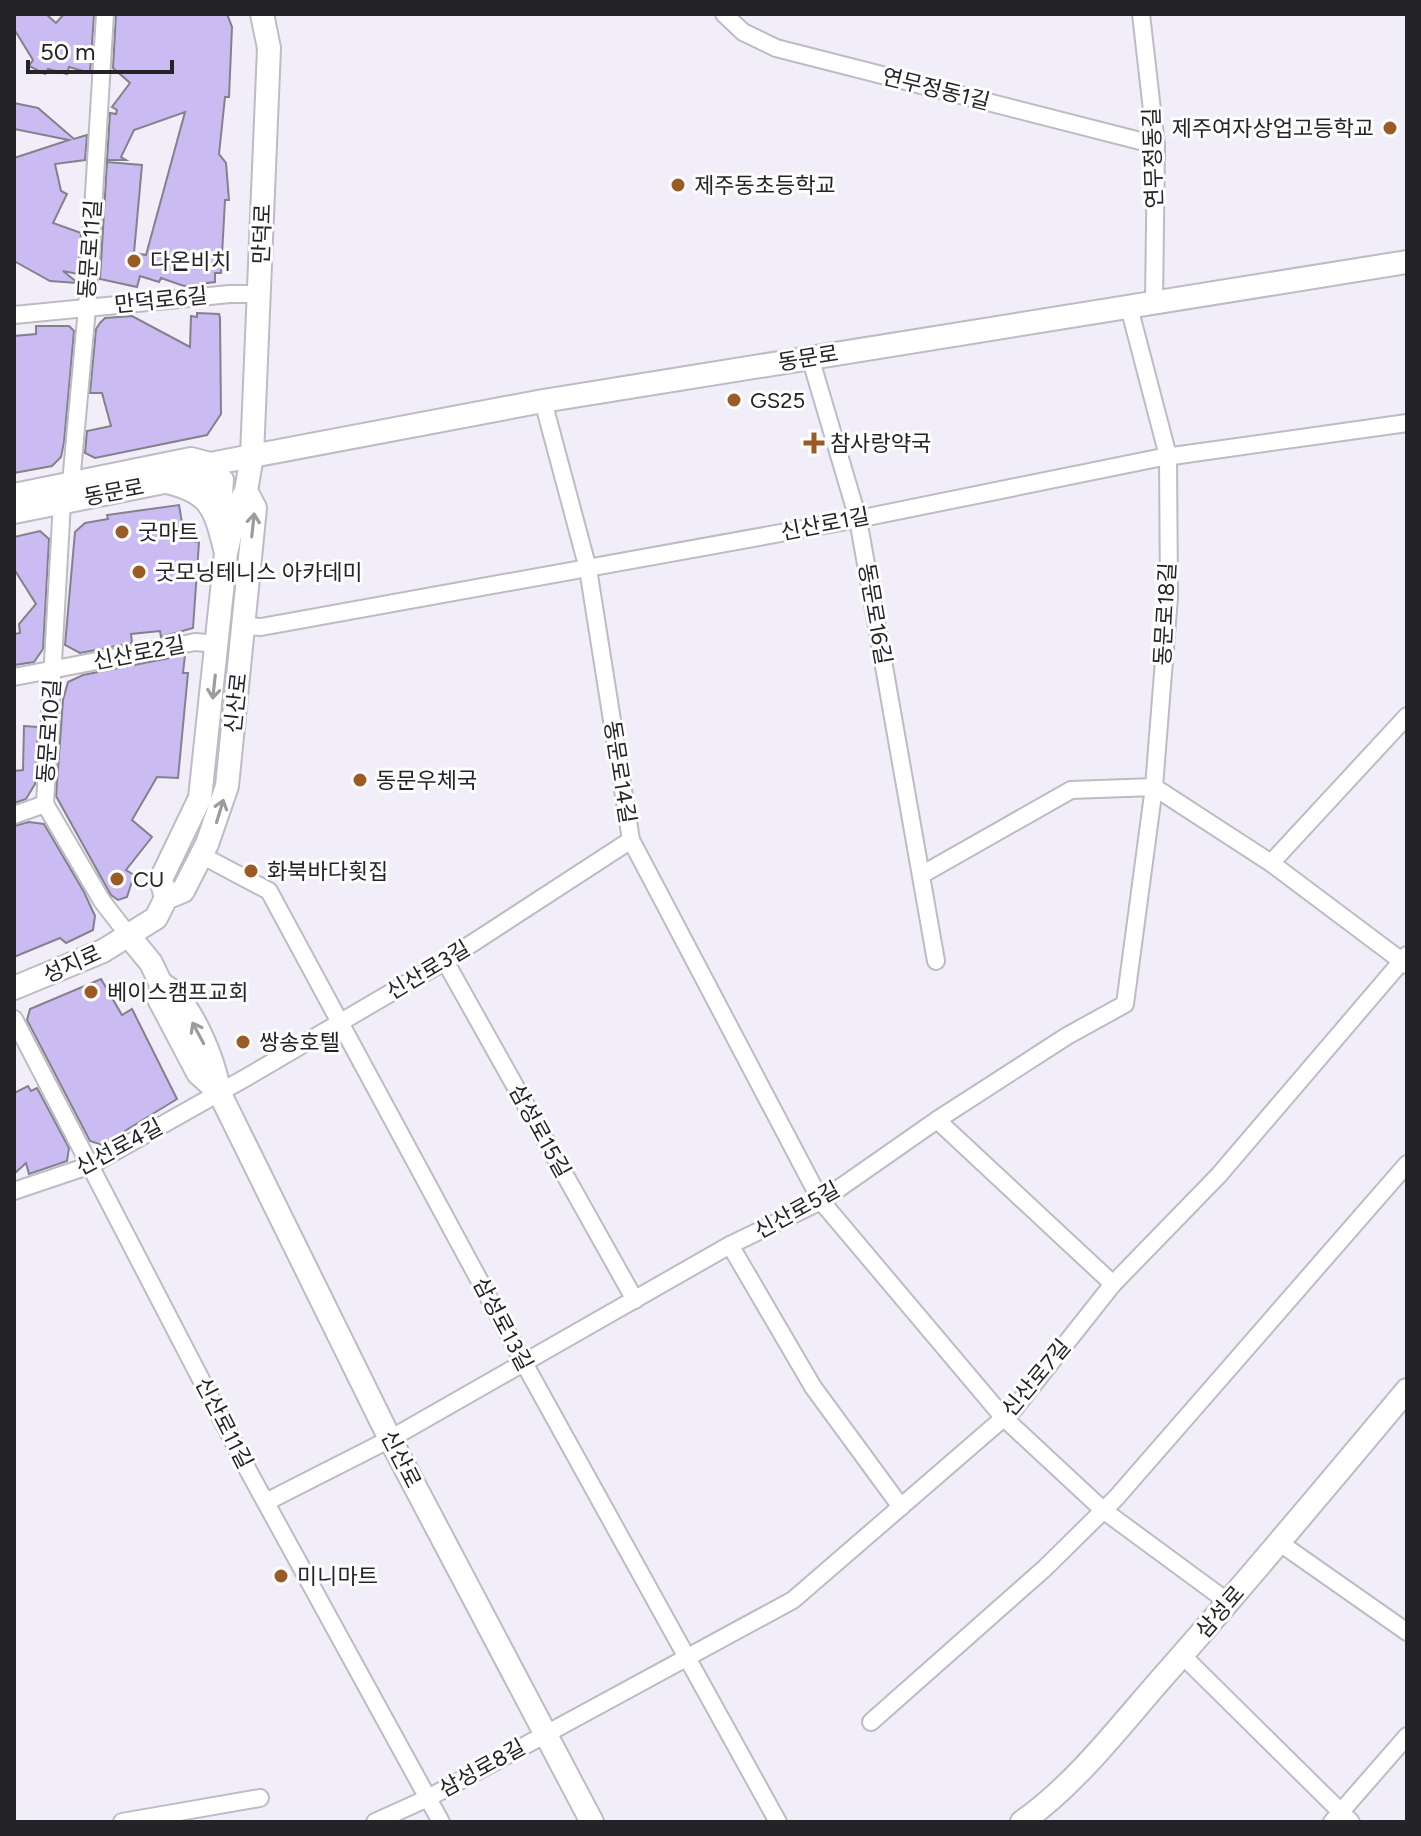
<svg xmlns="http://www.w3.org/2000/svg" width="1421" height="1836" font-family="Figtree,'Noto Sans KR',sans-serif">
<style>
.building{fill:#cabcf3;stroke:#83818a;stroke-width:2}
.lines{fill:none;stroke-linecap:round;stroke-linejoin:round}
.street-casing{stroke:#bdbbc5;stroke-width:20}
.secondary-casing{stroke:#bdbbc5;stroke-width:26}
.street{stroke:#fff;stroke-width:16}
.secondary{stroke:#fff;stroke-width:22}
.oneway{stroke:#9c9c9e}
.poi-dot{fill:#9b5b24;stroke:#fdfdfd;stroke-width:3}
.labels{text-anchor:middle;dominant-baseline:central;stroke-width:6;stroke-linejoin:round;paint-order:stroke}
.street-label{font-size:22px;fill:#242327;stroke:#fdfdfd}
.poi-label{font-size:22px;fill:#242327;stroke:#fdfdfd;text-anchor:start}
</style>
<rect width="100%" height="100%" fill="#f1eef9"/>
<g class="building">
<polygon points="14,14 46,14 56,23 64,14 94,14 90,73 69,67 67,74 48,69 45,74 29,66 33,60 14,29"/>
<polygon points="116,14 227,14 232,27 229,97 225,97 219,154 226,163 229,200 225,200 221,273 215,273 215,282 184,286 161,278 159,282 140,276 137,287 100,279 107,162 142,165 134,253 146,255 185,112 134,130 121,157 126,160 107,160 110,113 116,114 117,110 112,107 130,83 113,68"/>
<polygon points="14,103 38,108 74,139 87,135 85,160 55,164 61,191 67,194 53,223 81,233 78,274 63,271 78,283 50,281 14,261 14,158 69,140 14,129"/>
<polygon points="197,313 219,314 220,318 221,414 207,435 95,458 85,453 87,431 111,426 102,393 90,393 96,329 100,323 105,318 132,316 190,347 191,316 197,317"/>
<polygon points="36,326 69,326 74,331 64,442 61,457 52,466 14,473 14,336 36,334"/>
<polygon points="179,505 185,540 199,542 193,628 161,637 160,631 131,634 132,643 80,653 65,645 75,532 85,523 108,519 107,515"/>
<polygon points="40,531 49,539 43,649 34,662 14,665 14,634 20,633 19,624 36,604 14,569 14,537"/>
<polygon points="185,655 183,673 188,673 178,778 157,777 132,820 152,837 126,870 134,875 127,897 118,900 111,895 56,796 63,700 68,682 83,675"/>
<polygon points="24,726 38,727 35,784 26,799 14,803 14,771 23,770"/>
<polygon points="29,822 44,824 84,892 95,916 93,930 66,943 60,938 14,957 14,826"/>
<polygon points="101,979 122,1015 132,1009 177,1099 102,1145 90,1141 27,1020 30,1009"/>
<polygon points="28,1086 31,1091 37,1088 69,1148 67,1161 29,1174 26,1163 14,1174 14,1093"/>
</g>
<g class="lines">
<g class="street-casing">
<g id="street">
<polyline points="724,14 743,32 776,48 1156,145"/>
<polyline points="1141,14 1156,145 1154,303"/>
<polyline points="1129,307 1168,456 1169,597 1154,787 1271,863 1407,965"/>
<polyline points="14,315 230,294 260,294"/>
<polyline points="810,357 858,519 936,961"/>
<polyline points="543,401 588,569 631,840 821,1201 1004,1418 1103,1510 1228,1602"/>
<polygon points="225,479 223,511 203,485"/>
<polyline points="71,483 87,308 105,14"/>
<polyline points="62,502 45,804 102,901 129,936"/>
<polyline points="244,626 261,627 858,519 1158,458 1407,423"/>
<polyline points="14,677 195,642 218,644"/>
<polyline points="14,815 45,804"/>
<polyline points="201,855 269,891 524,1363 778,1822"/>
<polyline points="1271,863 1407,716"/>
<polyline points="445,961 635,1300"/>
<polyline points="14,1019 249,1472 441,1822"/>
<polyline points="937,1120 1113,1284"/>
<polyline points="14,1191 91,1165 247,1077 445,961 631,840"/>
<polyline points="730,1245 813,1387 901,1507"/>
<polyline points="266,1502 390,1439 730,1245 821,1201 937,1120 1067,1036 1125,1004 1154,787 1071,790 923,874"/>
<polyline points="1280,1543 1407,1632"/>
<polyline points="1182,1655 1351,1822"/>
<polyline points="871,1722 1045,1568 1116,1498 1407,1164"/>
<polyline points="122,1822 260,1798"/>
<polyline points="375,1822 428,1798 793,1600 1014,1409 1113,1284 1219,1175 1407,955"/>
<polyline points="1332,1822 1407,1736"/>
</g>
</g>
<g class="secondary-casing">
<g id="secondary">
<path d="M167,482C211,492 215,509 225,549"/>
<polyline points="14,495 191,459 210,464"/>
<polyline points="14,512 194,476 210,464 543,401 1407,262"/>
<polyline points="166,898 161,879 200,798 226,553 236,510 246,491 252,456 269,48 262,14"/>
<polyline points="129,936 151,963 161,984 159,999 198,1073 219,1092"/>
<path d="M161,984C189,996 215,1062 219,1092L390,1439L592,1822"/>
<polyline points="14,988 103,951 156,918 166,898 183,891 207,844 227,786 255,508 246,491"/>
<path d="M1022,1822C1076,1784 1118,1728 1162,1678C1245,1584 1326,1487 1407,1390"/>
</g>
</g>
<use href="#street" class="street"/>
<use href="#secondary" class="secondary"/>
</g>
<defs><path id="oneway-shaft" d="M-6 0H5M1.5-3L5.5 0L1.5 3" fill="none" stroke-width="1.6" stroke-linecap="round" stroke-linejoin="round" transform="scale(2)"/></defs>
<g class="oneway">
<use href="#oneway-shaft" transform="translate(253 525) rotate(-84)"/>
<use href="#oneway-shaft" transform="translate(214 687) rotate(96)"/>
<use href="#oneway-shaft" transform="translate(220 811) rotate(-73)"/>
<use href="#oneway-shaft" transform="translate(198 1033) rotate(-118)"/>
</g>
<g class="poi-dot">
<circle cx="1390" cy="128" r="8"/>
<circle cx="678" cy="185" r="8"/>
<circle cx="134" cy="261" r="8"/>
<circle cx="734" cy="400" r="8"/>
<path d="M810 431h8v8h8v8h-8v8h-8v-8h-8v-8h8z"/>
<circle cx="122" cy="532" r="8"/>
<circle cx="139" cy="572" r="8"/>
<circle cx="360" cy="780" r="8"/>
<circle cx="251" cy="871" r="8"/>
<circle cx="117" cy="879" r="8"/>
<circle cx="91" cy="992" r="8"/>
<circle cx="243" cy="1042" r="8"/>
<circle cx="281" cy="1576" r="8"/>
</g>
<g class="labels">
<g class="street-label">
<text transform="translate(936 89) rotate(14)">연무정동1길</text>
<text transform="translate(1153 158) rotate(-92)">연무정동길</text>
<text transform="translate(262 234) rotate(-88)">만덕로</text>
<text transform="translate(90 249) rotate(-86)">동문로11길</text>
<text transform="translate(161 300) rotate(-6)">만덕로6길</text>
<text transform="translate(808 358) rotate(-9)">동문로</text>
<text transform="translate(114 492) rotate(-11)">동문로</text>
<text transform="translate(825 524) rotate(-11)">신산로1길</text>
<text transform="translate(875 614) rotate(80)">동문로16길</text>
<text transform="translate(1165 614) rotate(-87)">동문로18길</text>
<text transform="translate(139 653) rotate(-11)">신산로2길</text>
<text transform="translate(236 703) rotate(-84)">신산로</text>
<text transform="translate(49 731) rotate(-86)">동문로10길</text>
<text transform="translate(620 772) rotate(81)">동문로14길</text>
<text transform="translate(72 964) rotate(-24)">성지로</text>
<text transform="translate(428 970) rotate(-31)">신산로3길</text>
<text transform="translate(540 1131) rotate(61)">삼성로15길</text>
<text transform="translate(119 1147) rotate(-28)">신선로4길</text>
<text transform="translate(797 1210) rotate(-29)">신산로5길</text>
<text transform="translate(503 1324) rotate(62)">삼성로13길</text>
<text transform="translate(1036 1378) rotate(-50)">신산로7길</text>
<text transform="translate(224 1423) rotate(63)">신산로11길</text>
<text transform="translate(401 1459) rotate(63)">신산로</text>
<text transform="translate(1220 1612) rotate(-49)">삼성로</text>
<text transform="translate(482 1768) rotate(-29)">삼성로8길</text>
</g>
<g class="poi-label">
<text x="1374" y="128" text-anchor="end">제주여자상업고등학교</text>
<text x="694" y="185">제주동초등학교</text>
<text x="150" y="261">다온비치</text>
<text x="750" y="400">GS25</text>
<text x="830" y="443">참사랑약국</text>
<text x="138" y="532">굿마트</text>
<text x="155" y="572">굿모닝테니스 아카데미</text>
<text x="376" y="780">동문우체국</text>
<text x="267" y="871">화북바다횟집</text>
<text x="133" y="879">CU</text>
<text x="107" y="992">베이스캠프교회</text>
<text x="259" y="1042">쌍송호텔</text>
<text x="297" y="1576">미니마트</text>
</g>
</g>
<rect width="1421" height="1836" fill="none" stroke="#242327" stroke-width="32"/>
<path d="M28 60v12h144v-12" fill="none" stroke="#242327" stroke-width="4"/>
<text x="40" y="60" font-size="24" fill="#242327" stroke="#fdfdfd" stroke-width="6" paint-order="stroke">50 m</text>
</svg>
